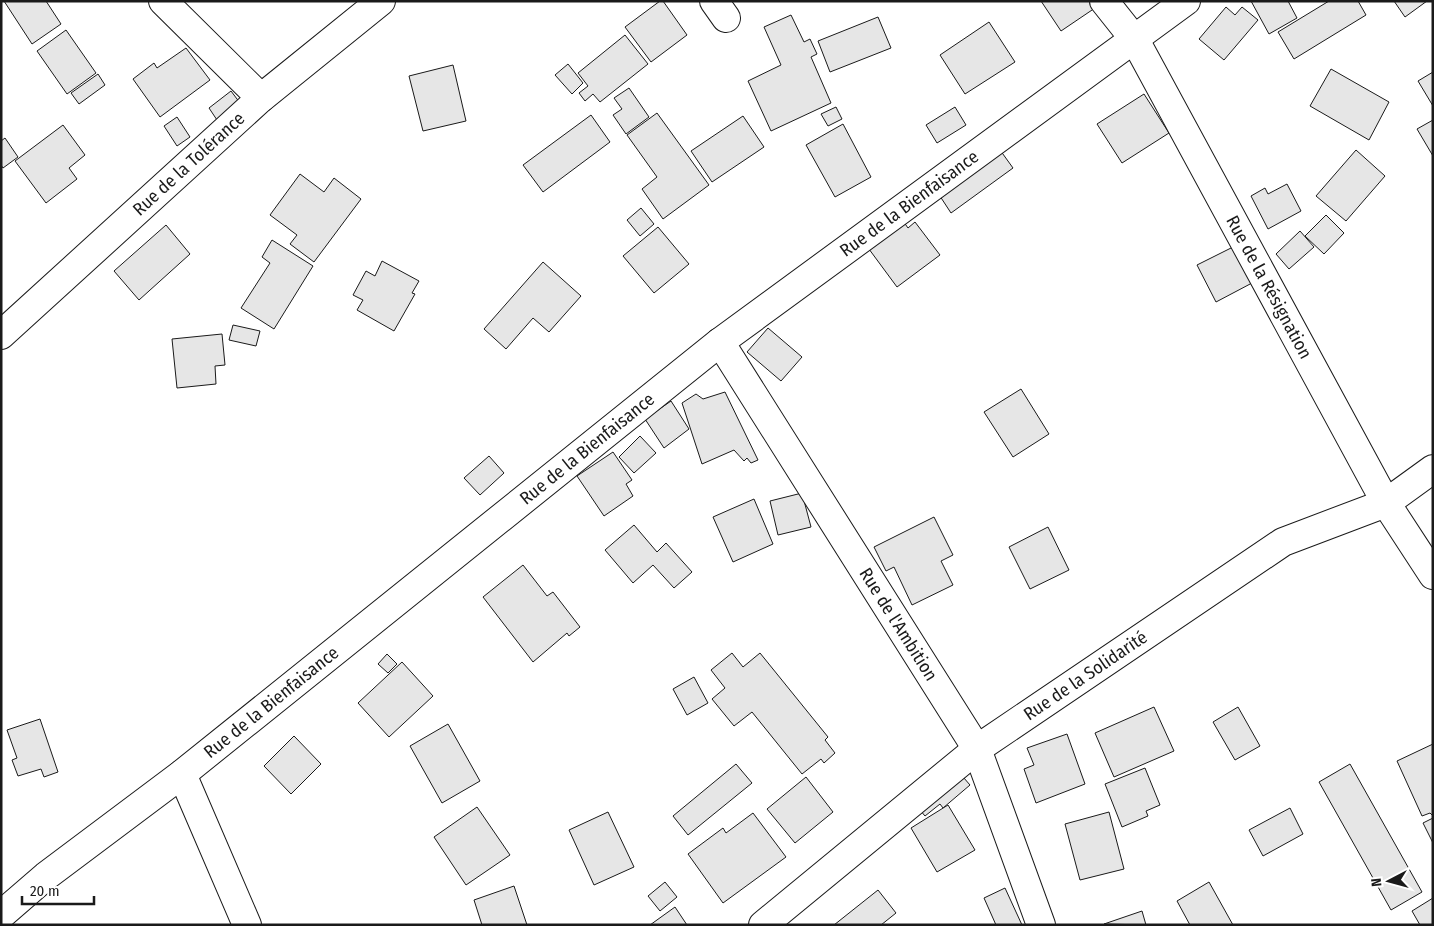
<svg xmlns="http://www.w3.org/2000/svg" width="1434" height="926" font-family="'Fira Sans Condensed',sans-serif">
<style>
.building{fill:#e6e6e6;stroke:#1a1a1a}
.lines{fill:none;stroke-linecap:round;stroke-linejoin:round}
.minor-casing{stroke:#1a1a1a;stroke-width:30}
.minor{stroke:#fff;stroke-width:28}
.labels{text-anchor:middle;dominant-baseline:central;stroke-width:4;stroke-linejoin:round;paint-order:stroke}
.street-label{font-size:18px;fill:#1a1a1a;stroke:#fff}
</style>
<rect width="100%" height="100%" fill="#fff"/>
<g class="building">
<polygon points="4,1 46,1 61,24 32,44"/>
<polygon points="660,1 663,1 687,35 651,62 625,27"/>
<polygon points="1041,1 1091,1 1095,8 1061,31"/>
<polygon points="1251,1 1288,1 1297,18 1269,34"/>
<polygon points="1329,1 1358,1 1366,15 1294,59 1278,32"/>
<polygon points="1394,1 1427,1 1405,17"/>
<polygon points="1226,7 1235,15 1242,7 1258,20 1224,60 1199,39"/>
<polygon points="791,15 804,42 810,39 817,54 811,57 831,103 771,131 748,81 781,65 764,27"/>
<polygon points="878,17 891,48 830,72 818,41"/>
<polygon points="989,22 1015,62 965,94 940,55"/>
<polygon points="66,30 96,73 67,94 37,51"/>
<polygon points="625,35 648,64 600,102 593,94 585,101 579,93 588,86 578,73"/>
<polygon points="186,48 210,80 160,117 133,79 154,63 157,68"/>
<polygon points="568,64 583,83 572,94 555,75"/>
<polygon points="453,65 466,121 423,131 409,76"/>
<polygon points="1331,69 1389,102 1369,140 1310,106"/>
<polygon points="1433,72 1433,106 1418,81"/>
<polygon points="98,74 105,85 79,104 71,93"/>
<polygon points="629,88 649,117 626,134 613,115 622,109 614,98"/>
<polygon points="231,91 240,103 217,120 209,108"/>
<polygon points="1144,94 1169,133 1122,163 1097,124"/>
<polygon points="836,107 842,119 828,126 821,114"/>
<polygon points="955,107 966,125 937,143 926,125"/>
<polygon points="657,113 709,185 663,219 642,189 657,177 627,135"/>
<polygon points="591,115 610,142 543,192 523,165"/>
<polygon points="743,116 764,147 712,182 691,151"/>
<polygon points="177,117 190,137 177,146 164,126"/>
<polygon points="1433,120 1433,156 1417,129"/>
<polygon points="843,124 871,177 835,197 806,145"/>
<polygon points="63,125 85,155 69,168 77,179 46,203 15,161"/>
<polygon points="5,138 18,157 3,168 1,165 1,141"/>
<polygon points="995,143 1013,168 951,213 934,187"/>
<polygon points="1356,150 1385,176 1346,221 1316,196"/>
<polygon points="300,174 324,192 334,178 361,199 314,262 290,244 297,235 270,215"/>
<polygon points="1287,184 1301,211 1268,229 1251,196 1265,188 1268,194"/>
<polygon points="641,208 654,224 640,236 627,220"/>
<polygon points="1326,215 1344,233 1324,254 1305,236"/>
<polygon points="901,218 908,228 915,222 940,255 897,287 866,245"/>
<polygon points="166,225 190,254 139,300 114,271"/>
<polygon points="658,227 689,264 654,293 623,256"/>
<polygon points="1300,231 1314,247 1289,269 1276,254"/>
<polygon points="272,240 313,266 274,329 241,308 270,263 262,257"/>
<polygon points="1243,242 1252,283 1216,302 1197,265"/>
<polygon points="382,261 419,281 412,293 415,294 394,331 357,310 363,300 353,295 366,271 375,276"/>
<polygon points="543,262 581,296 549,332 533,318 506,349 484,329"/>
<polygon points="233,325 260,331 256,346 229,340"/>
<polygon points="768,328 802,357 781,381 747,352"/>
<polygon points="222,334 225,365 215,366 216,384 177,388 172,339"/>
<polygon points="1021,389 1049,434 1013,457 984,412"/>
<polygon points="725,392 758,460 751,463 747,458 744,461 734,450 702,464 682,403 696,394 703,399"/>
<polygon points="671,401 689,429 664,448 645,419"/>
<polygon points="640,436 656,453 634,473 619,457"/>
<polygon points="613,452 632,480 626,484 633,496 604,516 577,476"/>
<polygon points="489,456 504,473 480,495 464,478"/>
<polygon points="802,493 811,527 778,535 770,501"/>
<polygon points="754,499 773,544 733,562 713,517"/>
<polygon points="934,517 953,555 941,561 953,585 912,605 894,567 886,571 874,547"/>
<polygon points="634,525 657,552 666,543 692,572 674,588 653,565 633,583 605,550"/>
<polygon points="1048,527 1069,570 1030,589 1009,547"/>
<polygon points="523,565 547,596 553,592 580,627 569,636 567,633 533,662 483,597"/>
<polygon points="732,653 743,667 760,653 828,737 825,740 835,753 824,763 821,759 802,774 752,712 734,726 712,699 725,688 711,670"/>
<polygon points="387,654 397,664 388,673 378,664"/>
<polygon points="402,662 433,696 389,737 358,703"/>
<polygon points="694,677 708,703 687,715 673,689"/>
<polygon points="1154,707 1174,751 1114,777 1095,733"/>
<polygon points="1238,707 1260,746 1235,760 1213,722"/>
<polygon points="40,719 58,772 44,777 41,769 18,776 12,760 17,758 7,730"/>
<polygon points="448,724 480,781 442,803 410,746"/>
<polygon points="1067,734 1085,784 1036,803 1024,769 1034,765 1027,748"/>
<polygon points="294,736 321,764 291,794 264,766"/>
<polygon points="1433,744 1433,816 1430,813 1422,816 1397,761"/>
<polygon points="736,764 752,783 688,835 673,816"/>
<polygon points="1350,764 1422,892 1391,910 1319,782"/>
<polygon points="1145,768 1160,805 1146,811 1148,816 1122,827 1105,784"/>
<polygon points="957,770 970,785 943,808 940,804 925,816 915,804"/>
<polygon points="806,777 833,812 795,843 767,809"/>
<polygon points="948,805 975,850 937,872 911,828"/>
<polygon points="477,807 510,855 466,885 434,837"/>
<polygon points="1290,808 1303,834 1263,856 1249,830"/>
<polygon points="608,812 634,867 594,885 569,830"/>
<polygon points="1109,812 1124,869 1080,880 1065,824"/>
<polygon points="753,813 786,857 723,903 688,854 723,828 726,833"/>
<polygon points="1433,818 1433,843 1423,823"/>
<polygon points="665,882 677,897 660,911 648,896"/>
<polygon points="1209,882 1233,925 1190,925 1177,901"/>
<polygon points="514,886 527,925 482,925 474,900"/>
<polygon points="1005,888 1022,925 996,925 984,898"/>
<polygon points="878,890 896,913 881,925 834,925"/>
<polygon points="1433,898 1433,925 1420,925 1412,911"/>
<polygon points="675,907 687,925 650,925"/>
<polygon points="1142,911 1146,925 1104,924"/>
</g>
<g class="lines">
<g class="minor-casing">
<g id="minor">
<polyline points="163,1 261,98"/>
<polyline points="714,1 726,18"/>
<path id="s1" d="M1104,1L1135,40L1386,503L1433,575"/>
<path id="s2" d="M1,335L261,98L381,1"/>
<path id="s3" d="M720,342L977,749L1041,925"/>
<polyline points="182,774 247,925"/>
<path id="s4" d="M1,915L46,876L182,774L720,342L1186,1"/>
<path id="s5" d="M763,925L977,749L1283,542L1386,503L1433,469"/>
</g>
</g>
<use href="#minor" class="minor"/>
</g>
<g class="labels">
<g class="street-label">
<text stroke="none"><textPath href="#s2" startOffset="254">Rue de la Tolérance</textPath></text>
<text stroke="none"><textPath href="#s4" startOffset="1154">Rue de la Bienfaisance</textPath></text>
<text stroke="none"><textPath href="#s1" startOffset="331">Rue de la Résignation</textPath></text>
<text stroke="none"><textPath href="#s4" startOffset="749">Rue de la Bienfaisance</textPath></text>
<text stroke="none"><textPath href="#s3" startOffset="334">Rue de l'Ambition</textPath></text>
<text stroke="none"><textPath href="#s5" startOffset="408">Rue de la Solidarité</textPath></text>
<text stroke="none"><textPath href="#s4" startOffset="344">Rue de la Bienfaisance</textPath></text>
</g>
</g>
<rect width="1434" height="926" fill="none" stroke="#1a1a1a" stroke-width="5"/>
<g transform="translate(1389 881) rotate(264)" stroke="#ffffff" stroke-width="4" paint-order="stroke">
<path d="M0-4L9 19L0 12L-9 19Z" fill="#1a1a1a"/>
<text y="-8" font-size="14" font-weight="bold" text-anchor="middle" fill="#1a1a1a">N</text>
</g>
<path d="M22 896v8h72v-8" fill="none" stroke="#1a1a1a" stroke-width="2.5"/>
<text x="30" y="896" font-size="15" fill="#1a1a1a" stroke="#ffffff" stroke-width="4" paint-order="stroke">20 m</text>
</svg>
